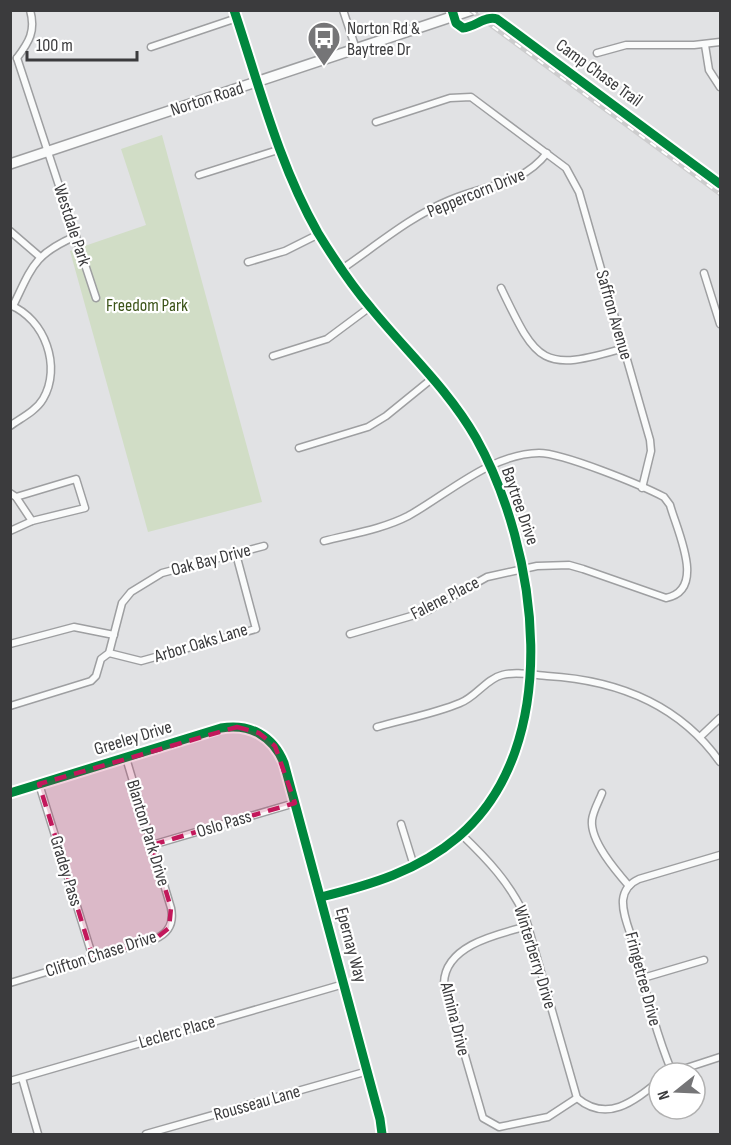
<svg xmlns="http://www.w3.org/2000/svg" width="731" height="1145" font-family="'Sofia Sans Condensed',sans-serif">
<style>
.green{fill:#d1ddc6}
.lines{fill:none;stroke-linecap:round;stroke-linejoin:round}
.minor-casing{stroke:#9e9fa1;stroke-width:9}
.secondary-casing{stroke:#9e9fa1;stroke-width:12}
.minor{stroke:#fafbfb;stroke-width:6}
.secondary{stroke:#fafbfb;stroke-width:9}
.rail-casing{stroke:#cdcdce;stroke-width:4.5}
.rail{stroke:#fff;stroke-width:2;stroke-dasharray:7;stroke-linecap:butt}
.cycleway-casing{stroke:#fff;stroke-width:13}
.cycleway{stroke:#00873e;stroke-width:9}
.marked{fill:#c2185b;fill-opacity:0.2;stroke:#c2185b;stroke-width:4.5;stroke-dasharray:12 8;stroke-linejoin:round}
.labels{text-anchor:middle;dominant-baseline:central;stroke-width:4.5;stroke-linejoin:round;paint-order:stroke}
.poi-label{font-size:18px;fill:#3b3b3d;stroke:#fff;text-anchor:start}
.street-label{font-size:18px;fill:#3b3b3d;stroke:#fff}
.park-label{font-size:18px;fill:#3d551a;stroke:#fff}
</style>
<rect width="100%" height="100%" fill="#e1e2e4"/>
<polygon class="green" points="162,135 262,502 148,532 70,251 146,225 121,149"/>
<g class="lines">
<g class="minor-casing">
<g id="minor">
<path d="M234,10C259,85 279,165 318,233C334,259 351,285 371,308C407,352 448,389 476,438C538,549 566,745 458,837C418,871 370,885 321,897"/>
<polyline points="343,10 356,49"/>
<polyline points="705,45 709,70 720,87"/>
<polyline points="151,47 237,18"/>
<polyline points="597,53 626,45 694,45 720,42"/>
<polyline points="17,58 96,298"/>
<path d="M17,58C29,42 36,31 30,10"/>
<polyline points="376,122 450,98 471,97 566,168 579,192 650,440 651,451 642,488"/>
<polyline points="199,175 281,149"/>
<polyline points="10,231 39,256"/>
<polyline points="248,262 285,251 319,234"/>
<path d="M342,269C377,245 411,216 450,200C487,184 521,186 547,153"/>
<polyline points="704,273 720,324"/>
<path d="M501,288C537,363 541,373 624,348"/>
<path d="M10,305C45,319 62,367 43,399C36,411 21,418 10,426"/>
<path d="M13,306C32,267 34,254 76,236"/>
<polyline points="273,356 327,339 370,307"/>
<polyline points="299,448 368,427 386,416 434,377"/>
<polyline points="10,493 16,497 32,521"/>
<polyline points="10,531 32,521 85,508 76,479 16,497"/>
<path d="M324,541C351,534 383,529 408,516C448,494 490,454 539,453C563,453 641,485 664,497L670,505C677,531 707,590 666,598L583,569L569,565L537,566L487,577L425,612L350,634"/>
<polyline points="10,644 74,627 114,635"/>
<polyline points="109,653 141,661 256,629 236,554"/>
<polyline points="10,706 91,681 96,676 101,659 109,653 122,603 131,592 162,573 264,546"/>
<path d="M377,727C404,719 434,714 460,703C476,697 486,679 502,675C516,671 533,675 547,676C616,680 679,704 720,762"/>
<polyline points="700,737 720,718"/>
<polyline points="39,784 93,958"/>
<path d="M10,793L221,728C250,723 273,736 284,763L380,1119L382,1134"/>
<path d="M602,793C599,801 593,811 592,820C590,841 616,871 629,886"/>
<polyline points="401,824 414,866"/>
<path d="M461,834C487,859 510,883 525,916L577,1098"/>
<polyline points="152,845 295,803"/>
<path d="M528,926C498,934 445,945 444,983L483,1118L499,1127L548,1117L577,1098"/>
<polyline points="643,978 704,960"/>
<path d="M10,983L155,939C169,933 174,923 171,908L126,758"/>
<path d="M672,1072C655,1031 645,988 634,945C630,931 622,914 623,900C624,890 630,883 639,879L720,855"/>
<polyline points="671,1073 720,1057"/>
<polyline points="22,1078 38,1134"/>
<polyline points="10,1081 344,984"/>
<path d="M577,1098C607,1123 633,1102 659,1081"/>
<polyline points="146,1134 368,1071"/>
</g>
</g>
<g class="secondary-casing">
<polyline id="secondary" points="10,164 472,10"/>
</g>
<use href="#minor" class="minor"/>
<use href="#secondary" class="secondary"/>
<g class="rail-casing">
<polyline id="rail" points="470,10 720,194"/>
</g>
<use href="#rail" class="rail"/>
<g class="cycleway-casing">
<g id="cycleway">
<path d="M234,10C259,85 279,165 318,233C334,259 351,285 371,308C407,352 448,389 476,438C538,549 566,745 458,837C418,871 370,885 321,897"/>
<path d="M452,10L456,23L463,28C475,27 486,15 497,19L720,184"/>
<path d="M10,793L221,728C250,723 273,736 284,763L380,1119L382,1134"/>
</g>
</g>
<use href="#cycleway" class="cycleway"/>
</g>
<path class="marked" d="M237,727L259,733L275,746L295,803L152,845L171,908L169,928L155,939L93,958L39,784Z"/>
<defs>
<g id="bus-pin" transform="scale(1.725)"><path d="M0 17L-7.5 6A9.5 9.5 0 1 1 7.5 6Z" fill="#757577" stroke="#fff"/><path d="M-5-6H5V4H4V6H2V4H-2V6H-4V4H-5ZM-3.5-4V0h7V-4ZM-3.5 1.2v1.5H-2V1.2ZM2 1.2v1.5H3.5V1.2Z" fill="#fff"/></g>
</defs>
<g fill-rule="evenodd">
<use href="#bus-pin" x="324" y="38"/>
</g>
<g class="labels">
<g class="poi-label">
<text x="347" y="28">Norton Rd &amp;<tspan x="347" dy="21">Baytree Dr</tspan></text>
</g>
<g class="street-label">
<text transform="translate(599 73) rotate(36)">Camp Chase Trail</text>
<text transform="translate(207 99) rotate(-18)">Norton Road</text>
<text transform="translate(476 193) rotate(-22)">Peppercorn Drive</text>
<text transform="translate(72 225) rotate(72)">Westdale Park</text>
<text transform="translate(614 315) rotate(74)">Saffron Avenue</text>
<text transform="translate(520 506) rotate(71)">Baytree Drive</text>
<text transform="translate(211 560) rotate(-15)">Oak Bay Drive</text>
<text transform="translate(445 598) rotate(-27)">Falene Place</text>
<text transform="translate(201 643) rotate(-17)">Arbor Oaks Lane</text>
<text transform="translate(133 738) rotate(-17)">Greeley Drive</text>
<text transform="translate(224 824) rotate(-17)">Oslo Pass</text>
<text transform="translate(148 833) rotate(73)">Blanton Park Drive</text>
<text transform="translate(66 871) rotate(73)">Gradey Pass</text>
<text transform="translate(351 945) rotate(75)">Epernay Way</text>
<text transform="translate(101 954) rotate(-18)">Clifton Chase Drive</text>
<text transform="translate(535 957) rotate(73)">Winterberry Drive</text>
<text transform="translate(643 979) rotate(75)">Fringetree Drive</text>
<text transform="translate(455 1019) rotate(76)">Almina Drive</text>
<text transform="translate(177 1032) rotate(-16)">Leclerc Place</text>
<text transform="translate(257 1103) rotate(-16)">Rousseau Lane</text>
</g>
<g class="park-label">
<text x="147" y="305">Freedom Park</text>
</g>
</g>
<rect width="731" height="1145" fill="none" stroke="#3b3b3d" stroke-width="24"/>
<g transform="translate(677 1091) rotate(252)"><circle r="28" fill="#ffffff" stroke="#b1b1b1" stroke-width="1.5"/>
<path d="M0-4.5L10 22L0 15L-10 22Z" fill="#757577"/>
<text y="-9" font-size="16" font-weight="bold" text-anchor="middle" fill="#3b3b3d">N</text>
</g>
<path d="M27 51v9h110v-9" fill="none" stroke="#3b3b3d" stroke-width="3"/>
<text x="36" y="51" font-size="18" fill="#3b3b3d" stroke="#ffffff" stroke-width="4.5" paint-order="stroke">100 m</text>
</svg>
